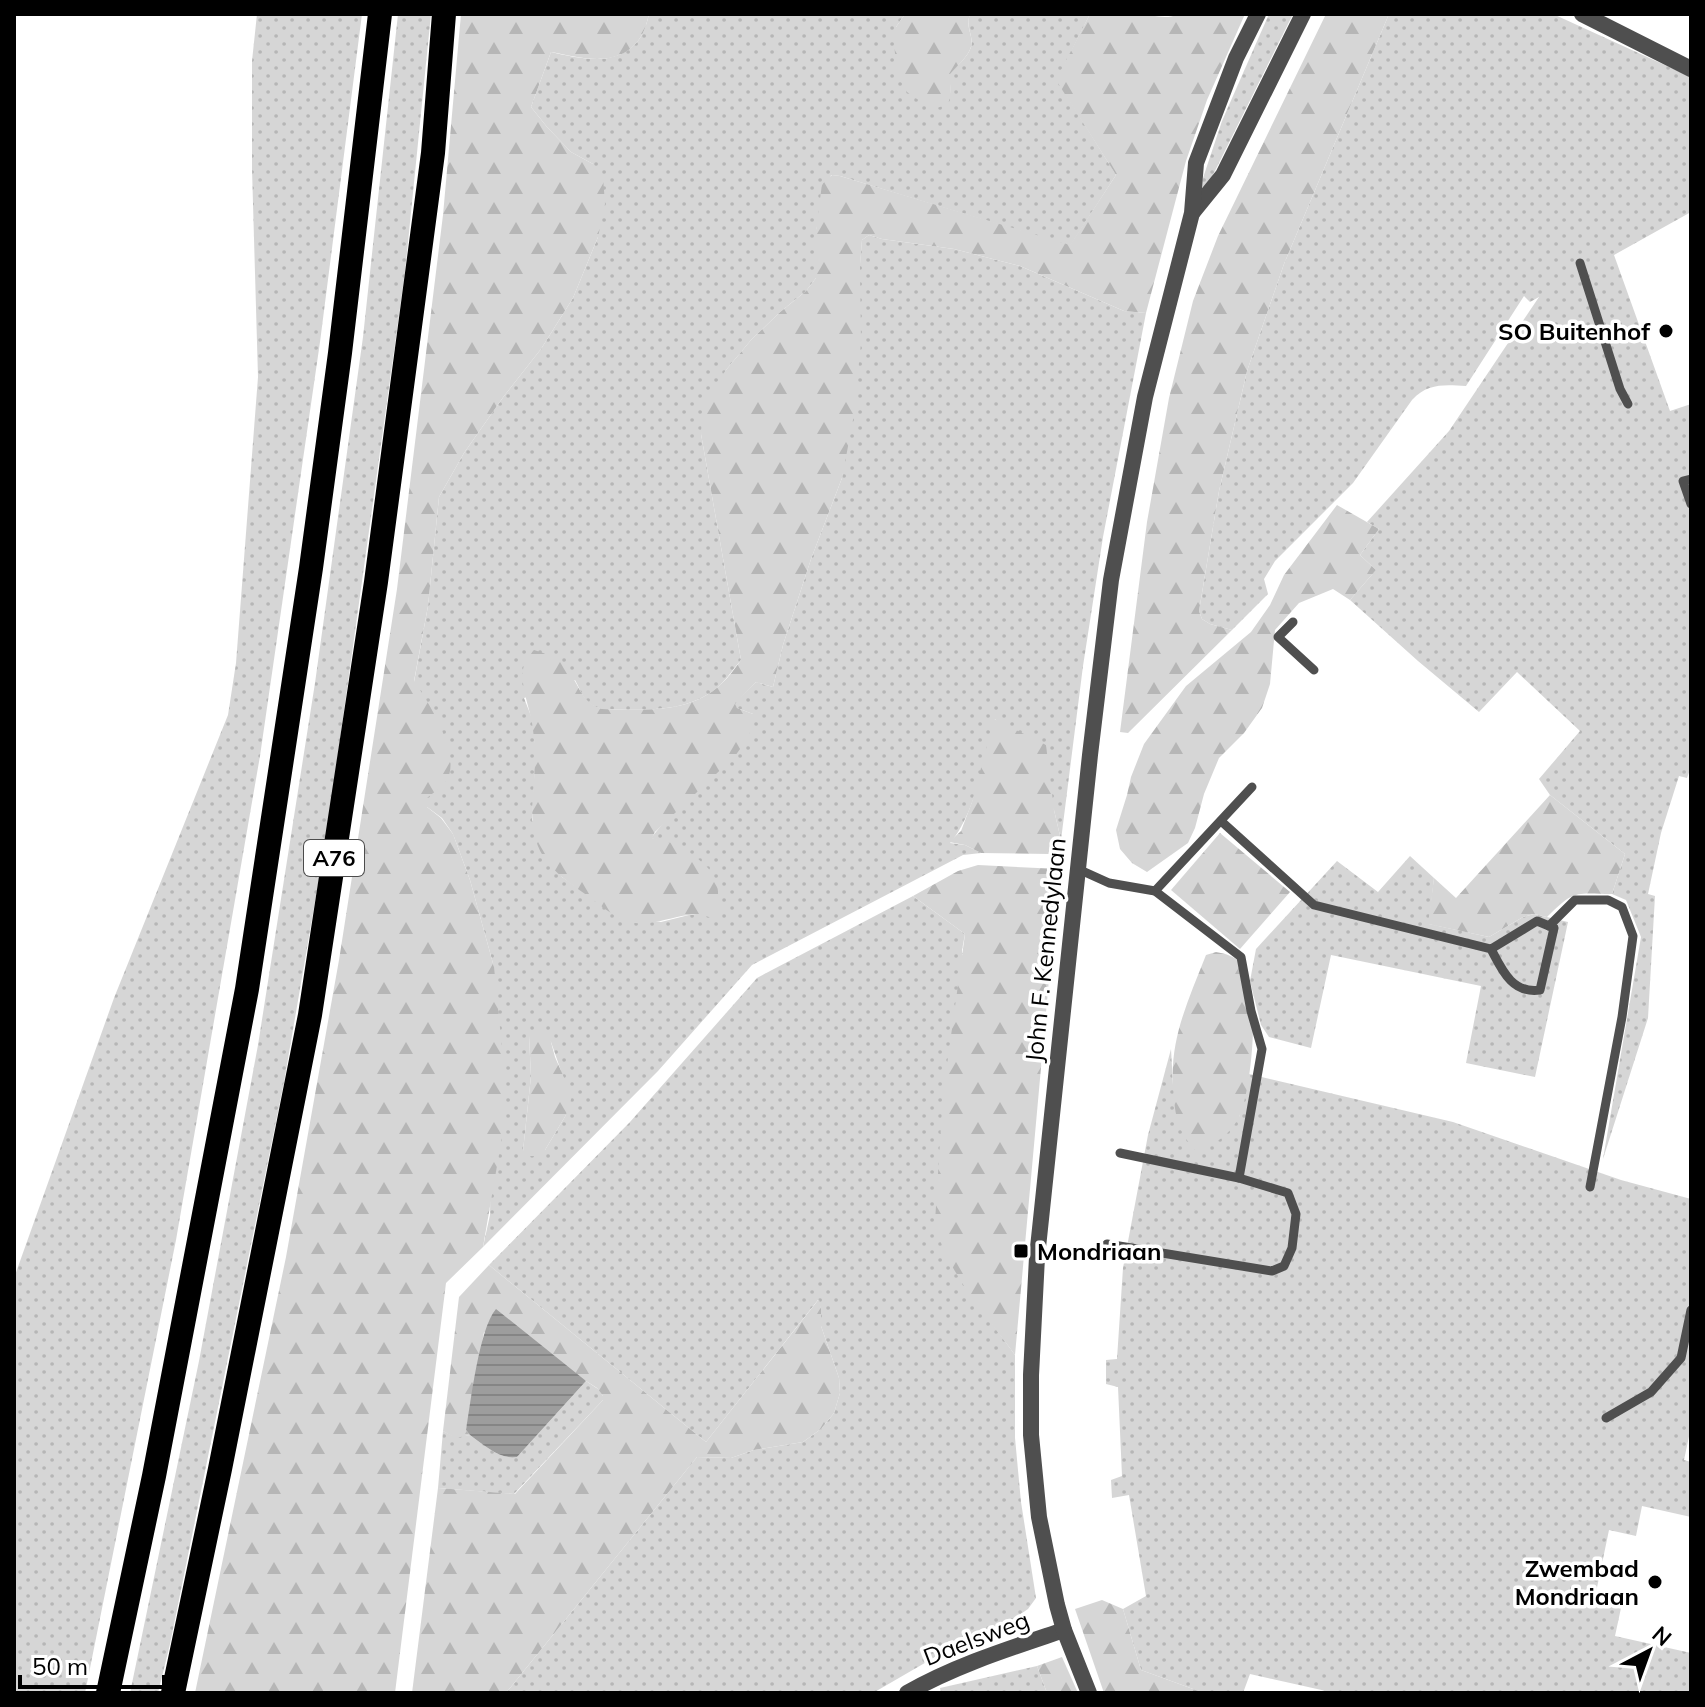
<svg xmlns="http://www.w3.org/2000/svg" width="1705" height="1707" font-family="Mulish,sans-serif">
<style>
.grass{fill:url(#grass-dots);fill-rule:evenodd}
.forest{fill:url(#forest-firs)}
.water{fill:url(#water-rules)}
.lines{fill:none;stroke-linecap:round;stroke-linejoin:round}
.service{stroke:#4f4f4f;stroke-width:9}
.minor{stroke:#4f4f4f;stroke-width:16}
.tertiary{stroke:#4f4f4f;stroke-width:16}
.motorway{stroke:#000;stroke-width:24}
.poi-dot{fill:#000;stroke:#fff;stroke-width:3}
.labels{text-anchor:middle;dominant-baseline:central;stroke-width:7;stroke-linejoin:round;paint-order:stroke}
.shield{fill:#fff;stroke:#4c4c4c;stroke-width:2}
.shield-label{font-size:22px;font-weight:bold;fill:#000}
.poi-label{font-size:24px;font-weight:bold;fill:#000;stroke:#fff;text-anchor:end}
.street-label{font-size:24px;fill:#000;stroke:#fff}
</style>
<defs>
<pattern id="grass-dots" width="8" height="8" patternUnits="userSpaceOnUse" patternTransform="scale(2)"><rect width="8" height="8" fill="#d6d6d6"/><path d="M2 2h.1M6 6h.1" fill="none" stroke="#b6b6b6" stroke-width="1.8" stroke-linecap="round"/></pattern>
<pattern id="forest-firs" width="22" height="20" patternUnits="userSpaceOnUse" patternTransform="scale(2)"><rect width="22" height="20" fill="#d6d6d6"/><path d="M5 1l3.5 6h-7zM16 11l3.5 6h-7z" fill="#b6b6b6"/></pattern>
<pattern id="water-rules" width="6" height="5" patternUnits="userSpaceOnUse" patternTransform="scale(2)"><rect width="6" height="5" fill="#9d9d9d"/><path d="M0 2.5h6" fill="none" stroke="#858585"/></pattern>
</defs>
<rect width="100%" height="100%" fill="#fff"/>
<g class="grass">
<polygon points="257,14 362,14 320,342 260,756 176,1240 85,1693 14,1693 14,1278 114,998 228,715 236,663 258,377 252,169 252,61"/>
<polygon points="398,14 431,14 405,272 328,826 284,1082 170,1644 158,1693 130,1693 199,1361 258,1045 315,683 363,337"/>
<path d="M649,14H905L896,27L951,94L949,74C956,67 968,57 971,47C974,35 965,28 970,14H1090L1057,80L1116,175L1070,246L840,176L831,175L816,230V278L806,291L779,313L751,340L726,370L701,434L741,660C734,668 728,677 721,684C691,714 641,710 602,709C584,704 583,695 575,680L524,698L533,721L536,755L532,820L562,877L619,917L661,922L689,915H705L657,840L651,838L753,714L737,708L734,704L756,682L773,687L783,645L811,559L842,478L862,240L869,235L882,239L954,249L1020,266L1124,311L1146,313L1103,537L1083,666L1061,840L1054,810L995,719C985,755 975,815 950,843L965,845L981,853L963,855L752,965L658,1071L483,1247L490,1215L494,967L470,880L453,834L442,818L427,807L414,682L428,606L439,497L464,453L504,396L541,349L573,298L598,237L593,164L571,152L547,127L531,107L551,52C581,59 619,68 640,38C645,31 647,22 649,14ZM529,1036L551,1042L561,1071L566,1115L545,1150L523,1151L531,1076Z"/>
<polygon points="1269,14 1293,14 1205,191 1199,190 1222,121"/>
<path d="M1389,14H1553L1691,77V212L1614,255L1670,411L1691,404V767L1687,778L1679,776L1661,833L1648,894L1655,896L1648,1018L1603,1159L1641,937L1626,900L1612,894L1625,854L1550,795L1539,779L1580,731L1517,672L1479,712L1418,661L1350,600L1376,570L1360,555L1379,529L1367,522L1449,431L1539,297L1530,302L1524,296L1466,386C1444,385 1428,383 1412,400L1353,483L1275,561L1264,579L1268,594L1232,630L1210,624L1202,619L1199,611L1219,491L1247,371L1284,264Z"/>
<polygon points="1410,856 1434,878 1429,924 1489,937 1523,917 1534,914 1568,922 1535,1077 1466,1063 1481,986 1331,955 1311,1048 1269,1037 1261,1025 1250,981 1256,949 1337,861 1378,892"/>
<polygon points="913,896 965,934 962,950 962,1282 1015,1355 1015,1438 1021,1502 1036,1598 1028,1609 1006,1624 942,1653 873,1693 506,1693 697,1457 731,1458 754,1450 803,1442 821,1429 834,1413 840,1393 839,1378 821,1326 821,1309 818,1300 706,1442 489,1265 630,1122 757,978"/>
<polygon points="1171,1049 1173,1085 1239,1117 1249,1074 1453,1122 1621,1180 1691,1199 1691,1427 1684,1460 1691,1462 1691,1517 1642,1506 1636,1536 1609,1530 1594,1602 1621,1608 1615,1636 1691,1653 1691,1693 1335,1693 1250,1674 1243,1693 1204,1693 1141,1670 1123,1609 1146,1596 1129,1495 1112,1498 1111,1480 1122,1476 1118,1387 1106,1384 1106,1360 1117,1359 1123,1268 1148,1135"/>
<path d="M586,1381L598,1389L603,1396V1400L514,1494L438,1488L443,1431L455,1437L470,1435C484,1445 500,1460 517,1457Z"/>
<polygon points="1037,1666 1047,1693 941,1693 940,1688"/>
</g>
<g class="forest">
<path d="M461,14H649C647,22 645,31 640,38C619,69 582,58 551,52L531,107L547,127L571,152L593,164L603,177L605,204L598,237L573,298L541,349L504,396L464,453L439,497L428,606L414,681C428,701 463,757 446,781C442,787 433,793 427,798V807L441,818L453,834L470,880L494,967L503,1058V1131L483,1247L446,1283L395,1693H195L286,1257L339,960L397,589L443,215Z"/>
<path d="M905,14H970C965,28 974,35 971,47C968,57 956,67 950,74L951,94L948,104L937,108L923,103L907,92L897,74L894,43L896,27Z"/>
<path d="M1090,14C1106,14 1122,14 1138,14C1152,14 1165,21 1178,14H1245L1207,100L1186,161L1146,313L1124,311L1020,266L954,249L882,239L869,235L862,240L860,267L861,343L853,420L842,478L811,559L783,645L773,687L756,682L735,704L737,708L753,714L755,718L748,738L735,756L655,832L652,838L676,844L696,857L708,868L717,881L720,917L719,920C709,917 700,914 689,915C671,917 654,925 635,923C619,921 601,906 588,896C572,885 554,873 543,856C524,825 536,787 535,754C535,746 534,738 533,730C531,705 510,670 534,650C544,653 556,657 564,665C579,681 579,702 602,709C641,710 691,714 721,684C729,677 735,668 741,660L701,434L702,413L707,396L726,370L751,340L779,313L806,291L816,278V230L822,184L832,175L840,176L1070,245L1116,175L1056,80Z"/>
<polygon points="1326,14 1389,14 1284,264 1247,371 1219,491 1199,611 1202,619 1210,624 1232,630 1128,733 1120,732 1147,522 1169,398 1193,301 1218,236"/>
<polygon points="1337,505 1379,529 1360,555 1376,570 1350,600 1333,589 1299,603 1275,630 1270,684 1262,708 1244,733 1219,758 1204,794 1195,828 1188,843 1147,872 1132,863 1120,849 1116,830 1127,795 1131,777 1144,744 1186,686 1251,632 1270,605 1284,575"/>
<polygon points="994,719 1046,745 1054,810 1061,840 1060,852 1050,854 981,853 965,845 949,842 961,831 972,802"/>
<path d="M1550,795L1625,854L1612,894C1574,893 1574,890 1547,917L1534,914L1523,917L1489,937L1428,924L1434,878L1456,898Z"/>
<polygon points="1220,833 1290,892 1240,949 1171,890"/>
<path d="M978,865L1059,869L1015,1355C987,1316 944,1269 935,1222L943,1094L965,934L913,896L958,871Z"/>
<path d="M1216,952C1226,954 1235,956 1243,965C1261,988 1252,1091 1239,1117C1230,1135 1215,1144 1197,1152C1176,1130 1175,1115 1173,1085C1170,1037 1189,999 1206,955Z"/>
<polygon points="535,1030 544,1034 551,1042 555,1057 572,1096 566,1115 545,1150 536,1156 525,1156 523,1151 531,1076 529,1036"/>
<polygon points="489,1265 706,1442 819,1299 821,1309 821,1326 839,1378 840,1393 834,1413 821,1429 803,1442 754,1450 731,1458 697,1457 506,1693 412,1693 438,1488 515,1494 603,1400 603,1396 597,1388 586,1381 484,1332 466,1430 470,1435 455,1438 443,1431 459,1297"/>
<polygon points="1102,1600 1123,1609 1141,1670 1204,1693 1104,1693 1075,1609"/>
<polygon points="1062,1657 1078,1693 1047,1693 1037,1666"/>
</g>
<path class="water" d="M496,1309L586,1381L517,1457C500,1460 484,1445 470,1435L466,1430C471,1401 479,1329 496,1309Z"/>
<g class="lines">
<g class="service">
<polyline points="1580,263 1620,389 1628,404"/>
<polyline points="1691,479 1683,481 1691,504"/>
<polyline points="1293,622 1278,637 1314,670"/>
<path d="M1221,821L1314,905L1491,949C1502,970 1512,994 1540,990L1554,928L1537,921L1491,949"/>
<polyline points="1078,869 1109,883 1155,891 1241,957 1251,1011 1262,1049 1239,1178"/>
<polyline points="1155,891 1252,787"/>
<polyline points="1549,926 1575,900 1608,900 1622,907 1633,936 1622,1017 1590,1187"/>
<polyline points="1107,1244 1272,1271 1284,1266 1292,1248 1296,1214 1288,1193 1239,1178 1120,1153"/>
<polyline points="1606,1418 1651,1392 1681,1358 1691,1310"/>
</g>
<polyline class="minor" points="1582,14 1691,69"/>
<g class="tertiary">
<polyline points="1193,212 1223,175 1303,14"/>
<path d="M907,1693C956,1665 1011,1648 1064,1630"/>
<polyline points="1089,1693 1064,1630 1057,1605 1039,1517 1031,1435 1031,1375 1037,1257 1090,755 1111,580 1145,397 1192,213 1196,163 1236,58 1258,14"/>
</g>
<g class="motorway">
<polyline points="108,1693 154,1476 247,989 311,568 340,353 380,14"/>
<polyline points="173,1693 220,1469 310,1015 376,582 433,153 444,14"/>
</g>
</g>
<g class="poi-dot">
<circle cx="1666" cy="331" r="8"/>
<rect x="1013" y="1243" width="16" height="16" rx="4"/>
<circle cx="1655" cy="1582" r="8"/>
</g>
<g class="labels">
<rect class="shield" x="304" y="840" width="60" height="36" rx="6"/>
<g class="shield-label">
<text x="334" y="858">A76</text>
</g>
<g class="poi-label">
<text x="1650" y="331">SO Buitenhof</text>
<text x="1037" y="1251" text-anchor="start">Mondriaan</text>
<text x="1639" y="1568">Zwembad<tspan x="1639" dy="28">Mondriaan</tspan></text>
</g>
<g class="street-label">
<text transform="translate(1045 950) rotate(-84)">John F. Kennedylaan</text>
<text transform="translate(976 1638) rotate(-21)">Daelsweg</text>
</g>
</g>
<rect width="1705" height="1707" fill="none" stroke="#000000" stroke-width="32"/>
<g transform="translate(1649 1651) rotate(41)" stroke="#ffffff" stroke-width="6" paint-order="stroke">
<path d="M0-6L14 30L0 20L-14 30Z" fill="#000000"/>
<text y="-12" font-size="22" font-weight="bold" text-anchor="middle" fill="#000000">N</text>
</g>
<path d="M20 1675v12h144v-12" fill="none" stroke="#000000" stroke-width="4"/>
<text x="32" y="1675" font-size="24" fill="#000000" stroke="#ffffff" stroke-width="6" paint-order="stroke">50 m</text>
</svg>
